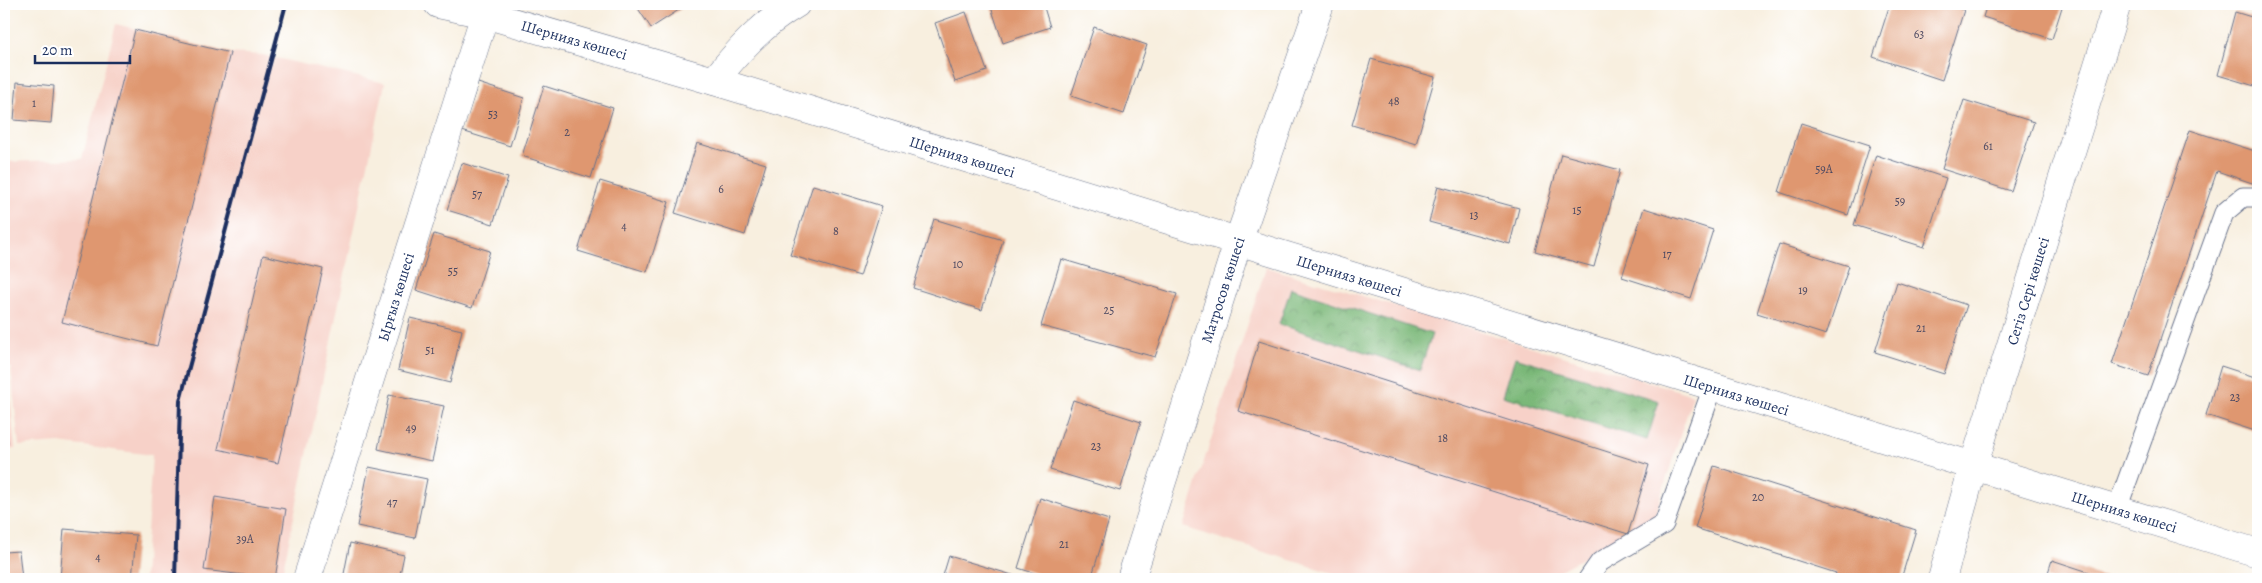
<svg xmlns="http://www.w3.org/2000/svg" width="2262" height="583" font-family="Alegreya,serif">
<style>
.built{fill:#f7d1c8}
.forest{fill:url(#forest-crowns);stroke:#4a746b}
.building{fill:#df9770}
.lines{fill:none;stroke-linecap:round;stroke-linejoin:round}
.service-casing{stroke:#68728b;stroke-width:21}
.minor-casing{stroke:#68728b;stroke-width:29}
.tertiary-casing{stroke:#68728b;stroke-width:29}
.service{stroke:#fff;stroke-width:19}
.minor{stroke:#fff;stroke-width:28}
.tertiary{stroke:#fff;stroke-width:28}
.rail{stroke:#1b2f5e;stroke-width:4}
.labels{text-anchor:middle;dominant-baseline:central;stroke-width:4.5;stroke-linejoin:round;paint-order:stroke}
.number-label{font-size:12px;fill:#4c4962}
.street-label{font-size:15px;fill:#1b2f5e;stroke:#fff}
</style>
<defs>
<pattern id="forest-crowns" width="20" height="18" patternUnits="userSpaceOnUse" patternTransform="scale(1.25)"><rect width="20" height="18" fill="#7ab878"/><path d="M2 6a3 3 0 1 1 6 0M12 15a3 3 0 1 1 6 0" fill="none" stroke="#639666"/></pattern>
</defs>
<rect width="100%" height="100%" fill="#fff"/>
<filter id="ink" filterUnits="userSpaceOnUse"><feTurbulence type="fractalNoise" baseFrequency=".02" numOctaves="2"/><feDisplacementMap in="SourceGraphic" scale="10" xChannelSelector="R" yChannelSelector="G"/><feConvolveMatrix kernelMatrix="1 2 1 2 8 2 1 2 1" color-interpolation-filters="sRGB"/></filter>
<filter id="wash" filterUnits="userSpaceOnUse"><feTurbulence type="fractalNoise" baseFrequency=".0096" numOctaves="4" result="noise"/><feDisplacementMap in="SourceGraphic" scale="20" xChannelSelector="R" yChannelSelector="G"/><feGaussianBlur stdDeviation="1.12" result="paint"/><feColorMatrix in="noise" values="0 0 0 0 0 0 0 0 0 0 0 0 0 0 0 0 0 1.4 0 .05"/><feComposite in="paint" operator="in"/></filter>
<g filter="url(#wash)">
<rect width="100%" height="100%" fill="#f8efdf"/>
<g class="built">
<polygon points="116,24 230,53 263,55 385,83 281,579 144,579 152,455 59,443 19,446 11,368 4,362 4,162 82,159"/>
<polygon points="1266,267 1693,395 1653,521 1560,570 1555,579 1352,579 1183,527"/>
<polygon points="4,366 8,370 15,449 4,450"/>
</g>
<g class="forest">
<polygon points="1291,288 1432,334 1420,370 1279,324"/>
<polygon points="1515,357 1659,401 1647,440 1503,396"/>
</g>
<g id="blocks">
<g class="building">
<polygon points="635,4 688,4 651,28"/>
<polygon points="990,4 1043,4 1050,27 1003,43"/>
<polygon points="1890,4 1944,4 1964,10 1942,80 1873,57"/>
<polygon points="1987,4 2063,4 2052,39 1983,17"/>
<polygon points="966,12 987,71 955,82 935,23"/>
<polygon points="2235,12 2258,19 2258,87 2218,75"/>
<polygon points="1094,27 1147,45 1124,114 1071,96"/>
<polygon points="135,30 230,53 157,346 62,322"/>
<polygon points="1371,59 1435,77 1416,144 1352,125"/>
<polygon points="17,82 54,86 51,123 14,120"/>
<polygon points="478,83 524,98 510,146 462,131"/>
<polygon points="544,86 613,108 591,178 522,156"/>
<polygon points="1964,100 2034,122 2011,191 1942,169"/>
<polygon points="1801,123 1870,145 1848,215 1779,192"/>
<polygon points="2190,130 2258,152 2258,185 2217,171 2148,376 2112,364"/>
<polygon points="697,143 766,164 745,235 675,213"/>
<polygon points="1561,154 1620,170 1594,267 1535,251"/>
<polygon points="1876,155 1946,178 1924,247 1854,225"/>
<polygon points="462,163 508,178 493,224 447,210"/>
<polygon points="600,181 669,202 647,272 578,251"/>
<polygon points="813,185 882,206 860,276 790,255"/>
<polygon points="1438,186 1519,208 1510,244 1429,222"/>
<polygon points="1644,208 1713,230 1691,299 1622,277"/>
<polygon points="934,219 1003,240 982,310 913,288"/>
<polygon points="434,234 490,251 472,308 416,290"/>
<polygon points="1779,244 1849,266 1826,335 1757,313"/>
<polygon points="263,255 323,269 278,463 218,449"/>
<polygon points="1061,259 1177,294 1155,357 1041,326"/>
<polygon points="1897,282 1967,305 1944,374 1875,352"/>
<polygon points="410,318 462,330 450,383 398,370"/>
<polygon points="1259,341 1649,465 1628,534 1238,411"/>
<polygon points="2221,366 2258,378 2258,432 2206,415"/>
<polygon points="389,395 444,406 432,461 378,449"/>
<polygon points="1073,400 1141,422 1120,491 1050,470"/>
<polygon points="4,402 8,443 4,443"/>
<polygon points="1714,466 1916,530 1901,579 1834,579 1836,573 1695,528"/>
<polygon points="369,467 427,479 415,538 357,526"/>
<polygon points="215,497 286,509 275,579 204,570"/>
<polygon points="1040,498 1109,520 1091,579 1053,579 1018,568"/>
<polygon points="64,529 136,535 132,579 60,579"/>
<polygon points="350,543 404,555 399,579 343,579"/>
<polygon points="19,551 22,579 4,579 4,552"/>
<polygon points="949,556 1019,577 1018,579 942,579"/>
<polygon points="2052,560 2110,579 2046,579"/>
</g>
</g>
</g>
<g filter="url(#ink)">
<use href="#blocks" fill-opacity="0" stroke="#68728b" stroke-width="1"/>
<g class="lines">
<g class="service-casing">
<g id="service">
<polyline points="2117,509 2224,213 2243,197 2258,197"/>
<polyline points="1588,579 1600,562 1664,524 1713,387"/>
</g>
</g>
<g class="minor-casing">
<g id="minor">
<polyline points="307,579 485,14"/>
<polyline points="1131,579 1238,242 1320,4"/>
<polyline points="1942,579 1973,467 2117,4"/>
</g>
</g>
<g class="tertiary-casing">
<g id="tertiary">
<polyline points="438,4 485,14 714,81 2258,553"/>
<path d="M714,81C738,51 762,24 796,4"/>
</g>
</g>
<use href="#service" class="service"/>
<use href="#minor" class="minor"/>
<use href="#tertiary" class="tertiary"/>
<polyline class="rail" points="175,579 180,401 286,4"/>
</g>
</g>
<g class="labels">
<g class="number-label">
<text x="1919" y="34">63</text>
<text x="1394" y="101">48</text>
<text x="34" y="103">1</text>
<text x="493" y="114">53</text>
<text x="567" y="132">2</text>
<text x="1988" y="146">61</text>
<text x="1824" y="169">59А</text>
<text x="721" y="189">6</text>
<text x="477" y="194">57</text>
<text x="1900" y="201">59</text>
<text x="1577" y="210">15</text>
<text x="1474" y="215">13</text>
<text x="624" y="226">4</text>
<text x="836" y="231">8</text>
<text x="1667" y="254">17</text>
<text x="958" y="264">10</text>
<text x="453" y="271">55</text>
<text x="1803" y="290">19</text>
<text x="1109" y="310">25</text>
<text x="1921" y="328">21</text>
<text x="430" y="350">51</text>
<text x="2235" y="397">23</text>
<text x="411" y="428">49</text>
<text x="1443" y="438">18</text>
<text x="1096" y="446">23</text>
<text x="1758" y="497">20</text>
<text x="392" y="502">47</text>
<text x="245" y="539">39А</text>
<text x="1064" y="544">21</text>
<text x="98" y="557">4</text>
</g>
<g class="street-label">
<text transform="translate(574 40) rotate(16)">Шернияз көшесі</text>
<text transform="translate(962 157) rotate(17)">Шернияз көшесі</text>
<text transform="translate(1349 276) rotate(17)">Шернияз көшесі</text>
<text transform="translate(1223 290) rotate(-72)">Матросов көшесі</text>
<text transform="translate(2028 291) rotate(-73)">Сегіз Сері көшесі</text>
<text transform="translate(396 297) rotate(-73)">Ырғыз көшесі</text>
<text transform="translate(1736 395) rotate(17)">Шернияз көшесі</text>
<text transform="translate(2124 512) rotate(17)">Шернияз көшесі</text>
</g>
</g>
<rect width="2262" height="583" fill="none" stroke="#fff" stroke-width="20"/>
<path d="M35 55v8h95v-8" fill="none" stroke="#1b2f5e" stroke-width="2.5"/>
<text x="42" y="55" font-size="15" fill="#1b2f5e" stroke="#ffffff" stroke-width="4" paint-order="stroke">20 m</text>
</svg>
